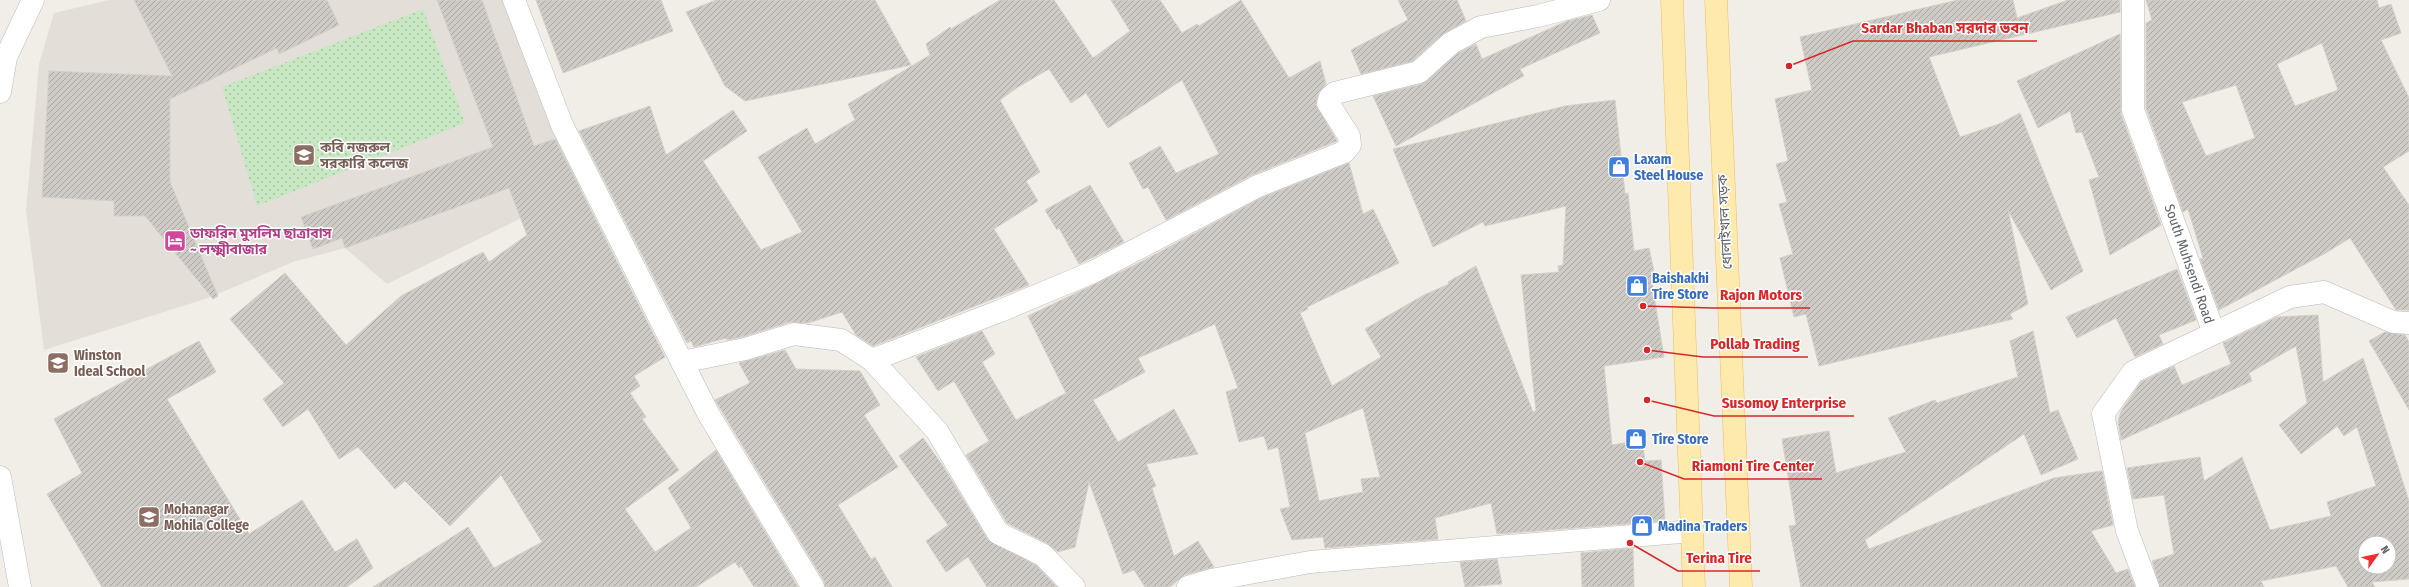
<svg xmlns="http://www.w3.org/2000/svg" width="2409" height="587" font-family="'Fira Sans Condensed','Noto Sans Bengali',sans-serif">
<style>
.education{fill:#e3dfd8}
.park{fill:url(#park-dots)}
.building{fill:url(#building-hatch);stroke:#d6cfc5;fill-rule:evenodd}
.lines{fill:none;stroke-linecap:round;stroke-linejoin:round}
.street-casing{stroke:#b7babe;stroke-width:23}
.secondary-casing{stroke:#b8bcc1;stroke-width:23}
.primary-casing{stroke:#f5bc5c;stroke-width:23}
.street{stroke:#fff;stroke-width:22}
.secondary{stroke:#fff;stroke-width:22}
.primary{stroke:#ffeaae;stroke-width:22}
.labels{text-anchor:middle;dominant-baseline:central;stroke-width:3;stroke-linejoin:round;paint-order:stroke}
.education-label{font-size:14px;font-weight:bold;fill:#785e54;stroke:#fff;text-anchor:start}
.shop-label{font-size:14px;font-weight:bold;fill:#366cbe;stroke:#fff;text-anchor:start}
.street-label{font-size:14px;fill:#5e6368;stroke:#fff}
.hotel-label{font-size:14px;font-weight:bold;fill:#b23c85;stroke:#fff;text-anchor:start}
.leader{fill:none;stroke:#d62828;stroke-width:1.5}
.callout-dot{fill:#d62828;stroke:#fff;stroke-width:1.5}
.callout-label{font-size:15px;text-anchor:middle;font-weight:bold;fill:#d62828;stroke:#fff;stroke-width:3;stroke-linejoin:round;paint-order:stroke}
</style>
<defs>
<pattern id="park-dots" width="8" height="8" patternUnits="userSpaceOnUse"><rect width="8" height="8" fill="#c7e8c3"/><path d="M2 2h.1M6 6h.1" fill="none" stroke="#a5c0a2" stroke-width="1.8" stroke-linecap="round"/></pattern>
<pattern id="building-hatch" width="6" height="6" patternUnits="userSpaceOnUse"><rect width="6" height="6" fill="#cecbc6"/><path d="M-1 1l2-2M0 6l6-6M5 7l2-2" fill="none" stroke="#aaa8a5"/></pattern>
</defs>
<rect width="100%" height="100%" fill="#f1eee7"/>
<polygon class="education" points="109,0 514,0 591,184 387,284 345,248 293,262 208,298 44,350 26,210 39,64 54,13"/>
<polygon class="park" points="423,9 465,123 257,206 222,87"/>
<g class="building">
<polygon points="134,0 327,0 339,25 279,54 277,48 170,99 170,182 218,296 213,299 145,216 114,216 114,201 42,197 49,71 172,76"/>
<polygon points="437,0 482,0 534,146 555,139 665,357 634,376 640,386 630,393 646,417 642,419 679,470 625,509 655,552 691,528 668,488 716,450 798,587 754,587 741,566 739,568 735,562 696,587 373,587 468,527 494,568 542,542 501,475 450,526 405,481 395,489 358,447 339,459 308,409 283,427 263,399 284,383 230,319 285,273 346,345 401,296 483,252 489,262 527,235 509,188 345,248 342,238 313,249 301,217 493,147"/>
<polygon points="536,0 661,0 673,31 563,73"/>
<polygon points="716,0 875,0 911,65 745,101 725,86 686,12"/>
<polygon points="1000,0 1054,0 1093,58 1130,31 1111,0 1160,0 1182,33 1197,24 1199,26 1241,0 1289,78 1320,61 1326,84 1318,93 1316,105 1337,141 1252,175 1166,220 1148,187 1143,189 1129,163 1160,146 1176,173 1219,154 1182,80 1108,128 1086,93 1071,103 1049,69 1018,87 1000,100 1040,172 1026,181 1038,201 994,229 1029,285 873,346 856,335 842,312 808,323 790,322 742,337 727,340 726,338 694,347 691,341 687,343 579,131 650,106 666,155 733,110 747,131 703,161 761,250 802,232 758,157 807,128 815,144 855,120 848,104 930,55 926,44 950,27 951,29"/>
<polygon points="1398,0 1457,0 1466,21 1443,34 1413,61 1361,74 1351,50 1408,20"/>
<polygon points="1958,0 2013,0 2017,18 2068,0 2120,0 2120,12 1929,57 1960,137 1999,124 2020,113 2083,271 2051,290 2008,210 2028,304 2010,314 2013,319 1819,366 1806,314 1794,317 1780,258 1793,254 1779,204 1787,202 1776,164 1788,161 1775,99 1812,90 1800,37"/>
<path d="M2146,0H2377L2379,8L2391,4L2401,33L2381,40L2409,98V151L2383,167L2409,205V310H2396L2350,238L2324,254L2219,310L2200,259L2203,258L2188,209L2183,212L2146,108V23L2152,20ZM2322,43L2338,90L2295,106L2277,64ZM2236,85L2255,138L2206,156L2182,102Z"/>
<polygon points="1592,15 1600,33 1520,69 1524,76 1396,146 1373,96 1422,84 1458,53 1476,44 1482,59 1567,21"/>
<polygon points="2120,34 2121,114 2161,225 2110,255 2089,180 2099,177 2082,132 2076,133 2070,111 2038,128 2017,81"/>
<path d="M1615,100L1625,194L1628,193L1634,251L1649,248L1655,276L1651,277L1664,357L1604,366L1612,445L1642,440L1645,461L1661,460L1665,521L1497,534L1491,503L1435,518L1438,539L1325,548L1323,537L1292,540L1280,509L1290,507L1278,447L1268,450L1264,436L1239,442L1226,392L1238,388L1215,324L1138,358L1145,372L1093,400L1118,442L1174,409L1198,454L1146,464L1156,486L1152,488L1174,556L1198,541L1214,567L1184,575L1170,587H1145L1134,570L1123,574L1089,482L1075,547L1058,552L1048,544L1007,523L966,455L989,441L954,381L938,391L916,357L982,331L995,354L982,362L1016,420L1066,393L1028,316L1137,264L1263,197L1349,163L1363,214L1373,209L1399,263L1307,307L1308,309L1300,313L1332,386L1381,357L1365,329L1424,295L1449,284L1448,282L1476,266L1533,412L1536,411L1521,275L1559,272L1558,266L1563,265L1566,206L1485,226L1483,222L1433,247L1393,149L1565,106ZM1363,408L1380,477L1361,479L1363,492L1319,501L1305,433Z"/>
<polygon points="1090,185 1124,242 1079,264 1059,228 1057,230 1045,210"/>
<polygon points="2177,269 2196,320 2159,335 2163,344 2135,357 2116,318 2077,338 2066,317"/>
<path d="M2318,315L2323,382L2363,358L2409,501V579L2372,582L2375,587H2348L2336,566L2261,581L2264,587H2160L2152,561L2174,554L2164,495L2133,499L2127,468L2200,457L2204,481L2242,457L2270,530L2331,516L2327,502L2376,486L2357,427L2344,436L2337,426L2301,454L2279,425L2307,403L2296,346L2249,373L2252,381L2121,440L2118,422L2121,411L2141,382L2174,366L2182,385L2231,364L2223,343L2277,317ZM2365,543H2389V567H2365Z"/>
<polygon points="2033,331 2050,413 2058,410 2078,459 2041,475 2024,434 1865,540 1869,549 2054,478 2102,471 2113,525 2091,531 2116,573 2128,569 2135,587 1801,587 1789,526 1796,525 1782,439 1829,431 1836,473 1906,452 1888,418 1935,400 1937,403 2018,377 2010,341"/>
<polygon points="2385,332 2405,335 2409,342 2409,410 2369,341"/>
<polygon points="199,341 216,372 167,399 249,534 302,500 335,552 357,539 373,568 347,587 102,587 47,494 82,473 54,419"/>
<polygon points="785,350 796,369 860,371 880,405 864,415 898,467 838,505 871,559 875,557 892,587 825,587 824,581 715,400 750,383 739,363"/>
<polygon points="923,438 943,466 988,540 1036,565 1057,587 987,587 968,557 946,572 926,541 948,525 899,456"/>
<polygon points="1633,548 1634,587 1582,587 1581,553"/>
<polygon points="1497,559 1502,584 1465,587 1460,562"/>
</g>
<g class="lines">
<g class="street-casing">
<g id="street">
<polyline points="514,0 562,125 682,362 745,349 794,334 841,340 872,360 937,431 998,533 1043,555 1074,587"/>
<polyline points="2133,0 2133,110 2214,333"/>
<polyline points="872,360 1000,311 1093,272 1258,186 1344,152 1350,145 1349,136 1328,103 1330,97 1335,93 1419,72 1451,43 1481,27 1538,16 1599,0"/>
<polyline points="682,362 709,415 813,587"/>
<polyline points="1188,587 1211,580 1310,562 1693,531"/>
<polyline points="2148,587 2127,531 2103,414 2133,372 2290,297 2324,292 2393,322 2409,323"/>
</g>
</g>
<g class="secondary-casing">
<g id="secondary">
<polyline points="0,92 6,57 33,0"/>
<polyline points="0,477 20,587"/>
</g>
</g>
<g class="primary-casing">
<g id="primary">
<polyline points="1672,0 1694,587"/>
<polyline points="1716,0 1741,587"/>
</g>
</g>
<use href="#street" class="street"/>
<use href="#secondary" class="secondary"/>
<use href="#primary" class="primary"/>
</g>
<defs>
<g id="university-square" transform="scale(1.15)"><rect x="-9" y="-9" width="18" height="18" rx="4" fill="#8d6e63" stroke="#fff"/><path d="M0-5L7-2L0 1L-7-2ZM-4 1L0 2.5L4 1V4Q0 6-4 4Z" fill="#fff"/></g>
<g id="shop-square" transform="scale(1.15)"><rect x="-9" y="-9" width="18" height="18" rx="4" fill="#3f7fe0" stroke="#fff"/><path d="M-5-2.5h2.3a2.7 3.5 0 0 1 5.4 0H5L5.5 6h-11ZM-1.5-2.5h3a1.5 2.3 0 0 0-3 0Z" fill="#fff"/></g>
<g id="hotel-square" transform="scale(1.15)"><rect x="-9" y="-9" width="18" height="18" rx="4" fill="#d1479c" stroke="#fff"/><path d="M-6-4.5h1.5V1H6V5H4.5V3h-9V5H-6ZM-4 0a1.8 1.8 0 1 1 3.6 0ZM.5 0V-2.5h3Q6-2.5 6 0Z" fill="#fff"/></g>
<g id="school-square" transform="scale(1.15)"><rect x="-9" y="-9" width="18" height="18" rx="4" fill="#8d6e63" stroke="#fff"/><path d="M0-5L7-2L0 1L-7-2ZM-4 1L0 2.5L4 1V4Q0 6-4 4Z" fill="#fff"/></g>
</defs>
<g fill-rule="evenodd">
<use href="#university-square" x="304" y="155"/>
<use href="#shop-square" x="1619" y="167"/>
<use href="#hotel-square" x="175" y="241"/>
<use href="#shop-square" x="1637" y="286"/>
<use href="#school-square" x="58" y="363"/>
<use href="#shop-square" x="1636" y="439"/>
<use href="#university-square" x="149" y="517"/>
<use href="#shop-square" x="1642" y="526"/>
</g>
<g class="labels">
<g class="education-label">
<text x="320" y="147">কবি নজরুল<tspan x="320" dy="16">সরকারি কলেজ</tspan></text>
<text x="74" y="355">Winston<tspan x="74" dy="16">Ideal School</tspan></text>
<text x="164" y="509">Mohanagar<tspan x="164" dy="16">Mohila College</tspan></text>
</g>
<g class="shop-label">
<text x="1634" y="159">Laxam<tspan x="1634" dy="16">Steel House</tspan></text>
<text x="1652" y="278">Baishakhi<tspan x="1652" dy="16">Tire Store</tspan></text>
<text x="1652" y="439">Tire Store</text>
<text x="1658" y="526">Madina Traders</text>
</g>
<g class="street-label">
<text transform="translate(1725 222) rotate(-93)">ধোলাইখাল সড়ক</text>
<text transform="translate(2189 264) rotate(71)">South Muhsendi Road</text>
</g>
<g class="hotel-label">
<text x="190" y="233">ডাফরিন মুসলিম ছাত্রাবাস<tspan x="190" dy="16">~ লক্ষ্মীবাজার</tspan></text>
</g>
</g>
<path class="leader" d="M1789 66L1853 41H2037M1643 306L1712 308H1810M1647 350L1703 357H1808M1647 400L1714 416H1854M1640 462L1684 479H1822M1630 543L1678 571H1760"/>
<g class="callout-dot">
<circle cx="1789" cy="66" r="4"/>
<circle cx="1643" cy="306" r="4"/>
<circle cx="1647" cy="350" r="4"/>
<circle cx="1647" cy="400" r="4"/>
<circle cx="1640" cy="462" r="4"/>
<circle cx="1630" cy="543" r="4"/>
</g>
<g class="callout-label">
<text x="1945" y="33">Sardar Bhaban সরদার ভবন</text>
<text x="1761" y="300">Rajon Motors</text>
<text x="1755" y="349">Pollab Trading</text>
<text x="1784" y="408">Susomoy Enterprise</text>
<text x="1753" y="471">Riamoni Tire Center</text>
<text x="1719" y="563">Terina Tire</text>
</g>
<g transform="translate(2377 555) rotate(57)"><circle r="19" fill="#ffffff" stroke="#bfc1c3"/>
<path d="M0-3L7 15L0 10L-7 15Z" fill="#ee3033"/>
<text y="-6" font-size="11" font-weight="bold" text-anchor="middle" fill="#5e6368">N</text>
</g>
</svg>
